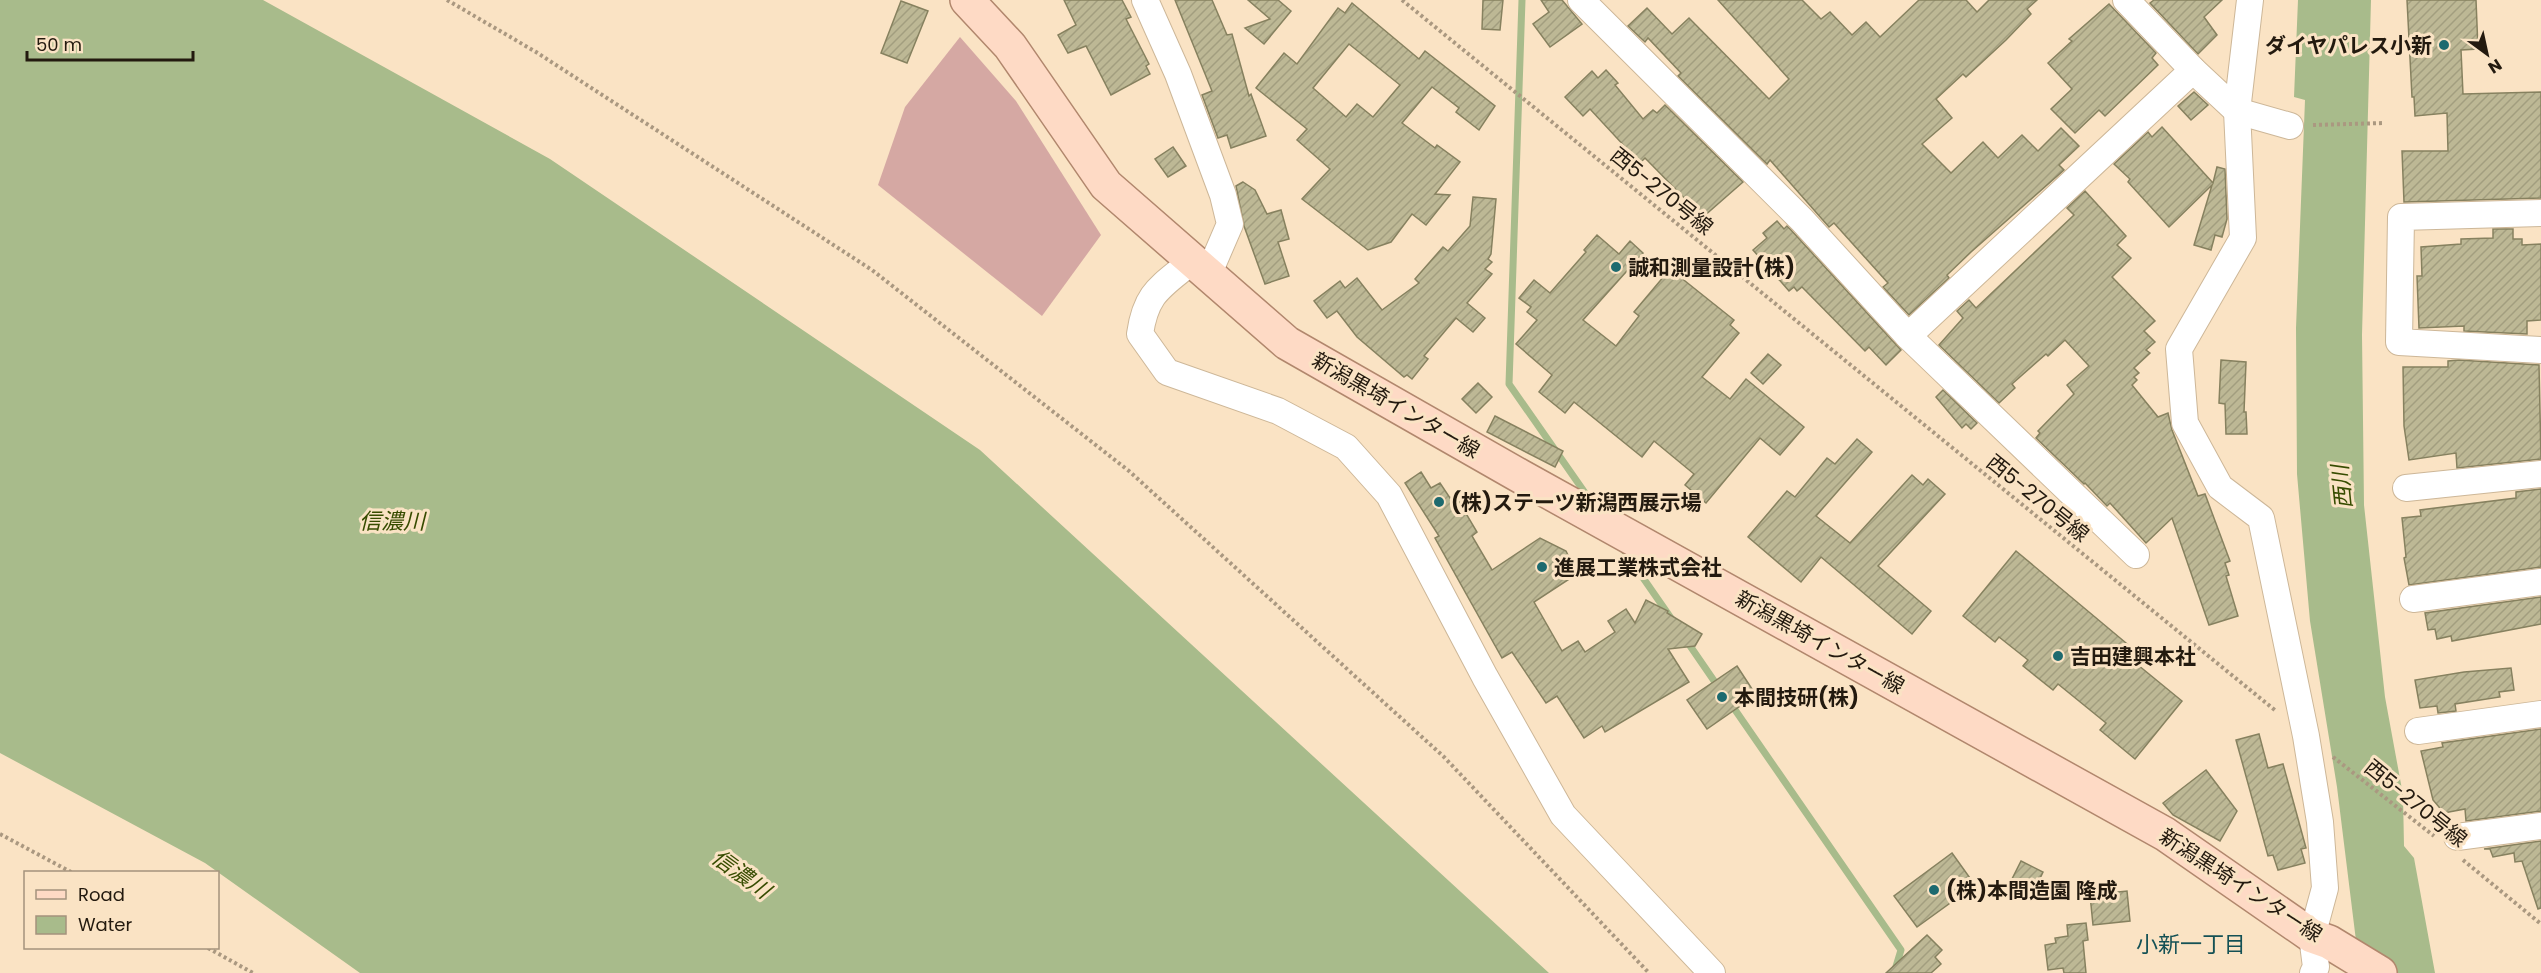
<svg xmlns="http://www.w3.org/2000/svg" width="2541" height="973" font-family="Poppins,'Noto Sans JP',sans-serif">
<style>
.pitch{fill:#d5a8a3}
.water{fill:#a8bb8b}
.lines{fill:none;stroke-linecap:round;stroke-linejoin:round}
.stream{stroke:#a8bb8b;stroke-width:7}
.building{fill:url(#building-hatch);stroke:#86815f;stroke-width:1.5;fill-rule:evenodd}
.minor-casing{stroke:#cdb798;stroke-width:28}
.major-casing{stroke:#b1876d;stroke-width:36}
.path{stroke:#aa9880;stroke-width:4;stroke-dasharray:3 3;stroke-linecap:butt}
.minor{stroke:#fff;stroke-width:26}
.major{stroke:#fedac5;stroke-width:33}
.poi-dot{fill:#1e6a6f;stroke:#fae3c4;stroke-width:2}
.labels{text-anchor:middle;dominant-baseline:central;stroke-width:6;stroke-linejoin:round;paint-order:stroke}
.poi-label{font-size:21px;font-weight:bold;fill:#231a0f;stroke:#fae3c4;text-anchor:start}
.street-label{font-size:21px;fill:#231a0f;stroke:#fae3c4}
.water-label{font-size:22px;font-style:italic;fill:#374c00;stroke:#fae3c4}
.neighbourhood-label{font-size:22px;fill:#145155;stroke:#fae3c4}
</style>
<defs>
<pattern id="building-hatch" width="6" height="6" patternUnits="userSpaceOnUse" patternTransform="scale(1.5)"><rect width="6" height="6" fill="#bdb895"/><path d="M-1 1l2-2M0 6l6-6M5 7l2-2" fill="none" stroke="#a29e7f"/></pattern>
</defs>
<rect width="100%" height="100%" fill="#fae3c4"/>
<polygon class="pitch" points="960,37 1016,101 1101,235 1042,316 878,185 905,107"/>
<g class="water">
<polygon points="0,0 263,0 550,159 980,450 1549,973 360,973 205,863 0,753"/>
<polygon points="2298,0 2371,0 2362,335 2364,505 2385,697 2403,795 2404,846 2414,858 2435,973 2360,973 2337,787 2310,621 2297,474 2296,328 2305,100 2294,97"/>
</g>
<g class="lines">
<g class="stream">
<polyline points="1522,0 1509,384 1590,500"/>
<polyline points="1623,549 1673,621"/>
<polyline points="1686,640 1719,688"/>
<polyline points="1731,704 1901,950 1894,973"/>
</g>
</g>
<g class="building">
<polygon points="1064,0 1122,0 1131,17 1126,19 1149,64 1146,66 1150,74 1111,95 1086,46 1068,53 1058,35 1076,25"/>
<polygon points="1175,0 1212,0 1227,35 1232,34 1249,96 1251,94 1266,136 1231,148 1227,135 1218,138 1202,95 1212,91"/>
<polygon points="1248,0 1278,0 1291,11 1264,44 1245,28 1270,19"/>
<polygon points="1483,0 1503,0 1500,30 1482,29"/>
<polygon points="1541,0 1562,0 1582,24 1550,47 1533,24 1549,12"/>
<polygon points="1718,0 1802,0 1821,19 1830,12 1852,35 1866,22 1880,37 1919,0 1966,0 1977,12 1989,0 2037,0 2027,9 2031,14 2006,40 1966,77 1963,74 1936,99 1952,118 1922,144 1951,173 1983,142 1998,158 2022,135 2038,151 2061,128 2079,146 2059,165 2064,170 1971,252 1947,275 1949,278 1909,315 1883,287 1888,283 1834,223 1829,227 1770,160 1767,164 1678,76 1681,73 1648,38 1645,42 1628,26 1647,8 1672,34 1689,18 1769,99 1789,79"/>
<polygon points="2154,0 2222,0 2204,17 2217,35 2198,54 2150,3"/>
<polygon points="2407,0 2476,0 2478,49 2461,50 2463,94 2541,92 2541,198 2404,202 2402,151 2448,151 2447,113 2415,116 2414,97 2412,97"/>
<polygon points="901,1 928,11 907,63 881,53"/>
<path d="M1352,3L1419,59L1425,51L1495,106L1479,130L1456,112L1459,108L1432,87L1402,123L1435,148L1437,145L1460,162L1435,194L1450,195L1426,225L1412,214L1391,242L1368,250L1302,199L1330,169L1297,140L1307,129L1256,88L1284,53L1297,64L1338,8L1345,13ZM1349,44L1400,85L1373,117L1357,104L1346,117L1313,88Z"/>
<polygon points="2109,4 2156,53 2152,58 2158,65 2105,116 2099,110 2075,133 2051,109 2072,89 2048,63 2072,41 2069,39"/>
<polygon points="1606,70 1618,83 1615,85 1643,119 1653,110 1657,113 1665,105 1743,182 1703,217 1645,158 1640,163 1590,109 1583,116 1565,97 1592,71 1598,78"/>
<polygon points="2194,92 2208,105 2191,120 2178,106"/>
<polygon points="2162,127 2213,183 2217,167 2225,169 2227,219 2222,237 2215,235 2211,250 2194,245 2212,185 2169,227 2128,182 2130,179 2114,164 2148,132 2152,137"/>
<polygon points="1173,147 1186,166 1168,177 1155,159"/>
<polygon points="1243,182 1255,190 1267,214 1281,210 1289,239 1278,242 1289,276 1265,284 1244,226 1236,186"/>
<polygon points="2085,191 2126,236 2117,245 2131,258 2112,277 2155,321 2144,331 2155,342 2146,350 2150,353 2134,368 2139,373 2134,377 2137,380 2132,385 2158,417 2168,413 2172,430 2198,496 2205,494 2230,561 2225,563 2229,575 2226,576 2238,616 2209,625 2172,518 2146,543 2110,503 2107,506 2085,483 2084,484 2036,438 2040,433 2038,431 2074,394 2067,385 2089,366 2065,340 2048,356 2046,354 2012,384 2015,388 1999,403 1939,345 1963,318 1957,311 1969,300 1976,308 2074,215 2067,208"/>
<polygon points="1473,197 1496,199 1491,254 1488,259 1492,262 1485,269 1492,274 1467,303 1485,318 1473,332 1456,318 1424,356 1428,359 1412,379 1407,375 1404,377 1357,337 1337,311 1327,318 1314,301 1340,281 1345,288 1357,278 1382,310 1419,283 1415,279 1443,247 1448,251 1470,226"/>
<polygon points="1777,221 1784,229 1787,226 1791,230 1901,350 1886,365 1869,347 1865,351 1802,287 1797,291 1794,287 1789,291 1753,250 1767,238 1763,233"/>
<polygon points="2493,229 2513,229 2513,239 2522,239 2522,245 2541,244 2541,320 2527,321 2527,334 2464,331 2464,326 2419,328 2417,276 2422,276 2421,247 2461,244 2461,239 2493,238"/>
<polygon points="1597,235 1619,254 1630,241 1643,253 1583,320 1616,346 1639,316 1634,312 1670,269 1734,320 1730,325 1739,333 1702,377 1730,399 1746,379 1804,427 1780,455 1760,438 1706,503 1685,485 1694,474 1654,441 1642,457 1574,402 1565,413 1539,392 1552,375 1516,344 1537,320 1527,312 1531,307 1519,298 1534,280 1550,293 1586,252 1584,250"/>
<polygon points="1768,354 1781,365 1763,384 1751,373"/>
<polygon points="2221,360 2246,362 2244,412 2246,412 2247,434 2226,434 2225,404 2219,403"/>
<polygon points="2459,360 2539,365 2541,459 2457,468 2456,453 2409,460 2404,426 2403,367 2448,367 2448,361"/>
<polygon points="1478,383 1492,397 1476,413 1462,399"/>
<polygon points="1943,390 1977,423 1971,429 1966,424 1962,428 1936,397"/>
<polygon points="1495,416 1563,451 1555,467 1487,432"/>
<polygon points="1857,439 1872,452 1816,516 1850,543 1912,475 1923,485 1928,479 1945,494 1878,566 1931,611 1912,634 1821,557 1801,582 1748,537 1787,491 1795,497 1827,458 1835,464"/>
<polygon points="1421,472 1431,488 1440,483 1450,498 1455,495 1477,532 1472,536 1492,570 1540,538 1566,551 1577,574 1534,602 1562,651 1578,641 1585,652 1615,632 1608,621 1626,609 1635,623 1646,600 1668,611 1667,613 1702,634 1695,646 1668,649 1689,682 1605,732 1602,726 1584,738 1557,696 1546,703 1512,652 1502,658 1435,538 1439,536 1405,483"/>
<polygon points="2541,489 2541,567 2409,585 2404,558 2406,557 2402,518 2421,516 2420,510 2516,498 2516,492"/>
<polygon points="2016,551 2144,658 2138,665 2182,701 2135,759 2100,730 2106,723 2058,684 2053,690 2023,666 2028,660 1999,637 1995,642 1963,616"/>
<polygon points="2541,597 2541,624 2452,641 2451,636 2437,639 2435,629 2428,630 2425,613"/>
<polygon points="1737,666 1756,695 1707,729 1687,700"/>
<polygon points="2511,668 2514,690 2499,692 2500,697 2455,704 2456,711 2438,713 2437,706 2420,708 2415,680 2464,672"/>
<polygon points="2541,729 2541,811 2466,821 2465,809 2444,813 2433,800 2421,751 2443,747 2442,743"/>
<polygon points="2259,734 2268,768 2283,764 2306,848 2301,849 2305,863 2278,870 2273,855 2268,856 2236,740"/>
<polygon points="2206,770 2237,811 2220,841 2173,815 2163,803"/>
<polygon points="2541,841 2541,908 2538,909 2522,861 2515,862 2514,853 2493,857 2490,849 2484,849"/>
<polygon points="1952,853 1975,885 1917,927 1894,896"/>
<polygon points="2021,861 2043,872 2034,891 2012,879"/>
<polygon points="2127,891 2130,921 2093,925 2090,895"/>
<polygon points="2086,923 2088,940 2083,941 2086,973 2064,973 2063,968 2048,970 2045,945 2056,943 2055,938 2068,936 2067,925"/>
<polygon points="1927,935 1942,950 1935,957 1941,964 1931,973 1886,973"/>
</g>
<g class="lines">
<g class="minor-casing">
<g id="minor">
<polyline points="1145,0 1178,74 1223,195 1230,224 1208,275"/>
<polyline points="1581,0 1802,220 1908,336 2136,555"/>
<polyline points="2126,0 2193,70 2237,111 2290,126"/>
<polyline points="2250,0 2237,111 2243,238 2179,349 2185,423 2220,487 2261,518 2306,736 2320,822 2325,888 2312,936 2316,967 2313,973"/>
<polyline points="2541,213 2401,217 2399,342 2541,350"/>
<path d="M1192,261C1161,287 1146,292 1140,334L1167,372L1278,411L1346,447L1389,495L1485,677L1563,815L1712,973"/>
<polyline points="1908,336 2193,70"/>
<polyline points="2406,488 2541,474"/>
<polyline points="2413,599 2541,582"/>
<polyline points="2418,731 2541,714"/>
<polyline points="2457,837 2541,826"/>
</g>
</g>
<g class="major-casing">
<polyline id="major" points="967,0 1010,46 1106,185 1287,343 1520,476 2165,834 2312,936 2329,942 2380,973"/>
</g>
<g class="path">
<polyline points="447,0 536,52 872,270 1129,471 1444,757 1649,973"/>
<polyline points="1402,0 2276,711"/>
<polyline points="2313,125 2384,123"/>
<polyline points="2333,757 2434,836"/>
<polyline points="0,834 71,872"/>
<polyline points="2463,860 2541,924"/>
<polyline points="208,948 253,973"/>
</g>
<use href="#minor" class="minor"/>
<use href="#major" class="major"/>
</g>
<g class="poi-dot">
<circle cx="2444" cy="45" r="6"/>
<circle cx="1616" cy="267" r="6"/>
<circle cx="1439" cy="502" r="6"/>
<circle cx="1542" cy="567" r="6"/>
<circle cx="2058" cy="656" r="6"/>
<circle cx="1722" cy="697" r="6"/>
<circle cx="1934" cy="890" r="6"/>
</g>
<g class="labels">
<g class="poi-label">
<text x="2432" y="45" text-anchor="end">ダイヤパレス小新</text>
<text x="1628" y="267">誠和測量設計(株)</text>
<text x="1451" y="502">(株)ステーツ新潟西展示場</text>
<text x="1554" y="567">進展工業株式会社</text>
<text x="2070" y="656">吉田建興本社</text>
<text x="1734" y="697">本間技研(株)</text>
<text x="1946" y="890">(株)本間造園 隆成</text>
</g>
<g class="street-label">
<text transform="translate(1662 191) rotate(39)">西5-270号線</text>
<text transform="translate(1396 405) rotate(30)">新潟黒埼インター線</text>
<text transform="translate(2038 498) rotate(39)">西5-270号線</text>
<text transform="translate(1820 642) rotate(29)">新潟黒埼インター線</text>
<text transform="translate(2416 803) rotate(39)">西5-270号線</text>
<text transform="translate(2241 885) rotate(33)">新潟黒埼インター線</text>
</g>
<g class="water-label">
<text transform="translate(2342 487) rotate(-96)">西川</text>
<text x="392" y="521">信濃川</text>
<text transform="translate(741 874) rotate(36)">信濃川</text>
</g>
<g class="neighbourhood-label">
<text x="2191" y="944">小新一丁目</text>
</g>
</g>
<rect x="24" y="871" width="195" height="78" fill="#fae3c4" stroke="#a4937c" stroke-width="1.5"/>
<rect x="36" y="890" width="30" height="9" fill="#fedac5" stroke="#a4937c" stroke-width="1.5"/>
<text x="78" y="901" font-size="18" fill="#231a0f">Road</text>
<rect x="36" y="916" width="30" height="18" fill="#a8bb8b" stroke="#a4937c" stroke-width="1.5"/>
<text x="78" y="931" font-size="18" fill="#231a0f">Water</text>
<g transform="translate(2487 54) rotate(147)" stroke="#fae3c4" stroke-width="4.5" paint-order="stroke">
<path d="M0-4.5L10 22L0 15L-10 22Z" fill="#231a0f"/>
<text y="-9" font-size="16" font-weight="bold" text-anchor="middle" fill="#231a0f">N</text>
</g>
<path d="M27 51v9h166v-9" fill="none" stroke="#231a0f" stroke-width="3"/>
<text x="36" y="51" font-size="18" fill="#231a0f" stroke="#fae3c4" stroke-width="4.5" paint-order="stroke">50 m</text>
</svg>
